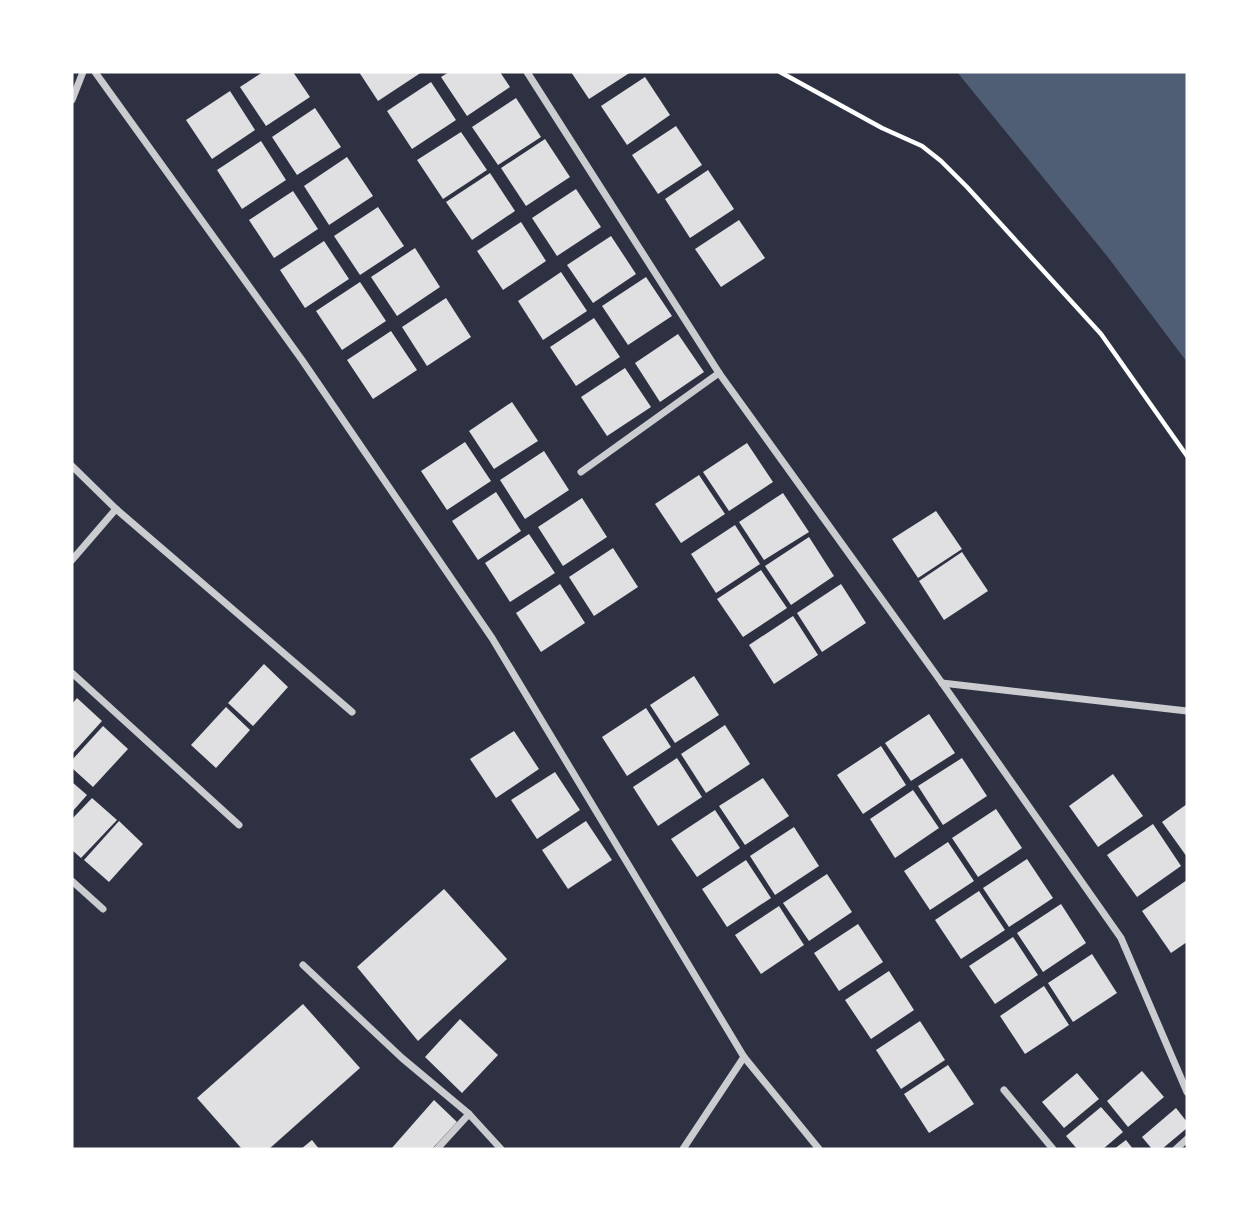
<svg xmlns="http://www.w3.org/2000/svg" width="1259" height="1221" font-family="Figtree,sans-serif">
<style>
.water{fill:#4f5d75}
.building{fill:#e0e0e3}
.lines{fill:none;stroke-linecap:round;stroke-linejoin:round}
.path{stroke:#fff;stroke-width:4.5}
.minor{stroke:#caccd0;stroke-width:7}
</style>
<rect width="100%" height="100%" fill="#2d3142"/>
<polygon class="water" points="957,72 1187,72 1187,362 1107,256"/>
<g class="building">
<polygon points="263,72 293,72 310,97 266,126 240,87"/>
<polygon points="359,72 422,72 378,101"/>
<polygon points="449,72 500,72 510,87 467,116 441,77"/>
<polygon points="571,72 631,72 589,99"/>
<polygon points="645,77 670,115 627,145 601,106"/>
<polygon points="431,82 456,120 412,149 387,111"/>
<polygon points="230,91 255,130 212,159 186,120"/>
<polygon points="516,98 541,137 498,165 472,127"/>
<polygon points="315,108 341,147 297,175 272,137"/>
<polygon points="676,126 702,165 658,194 632,155"/>
<polygon points="461,132 487,170 443,199 417,160"/>
<polygon points="545,139 570,177 526,206 501,168"/>
<polygon points="261,141 286,180 242,209 217,170"/>
<polygon points="347,157 373,196 329,225 304,186"/>
<polygon points="708,170 734,209 690,238 665,199"/>
<polygon points="490,173 515,211 472,240 446,202"/>
<polygon points="576,189 601,227 557,256 532,218"/>
<polygon points="293,191 318,229 274,258 249,220"/>
<polygon points="378,207 404,246 360,275 334,236"/>
<polygon points="739,220 765,258 721,287 695,249"/>
<polygon points="521,222 546,261 503,290 477,251"/>
<polygon points="611,236 636,274 593,303 567,265"/>
<polygon points="324,241 349,279 305,308 280,270"/>
<polygon points="415,248 440,287 397,316 371,277"/>
<polygon points="561,272 587,311 543,340 518,301"/>
<polygon points="646,277 672,316 628,345 602,306"/>
<polygon points="360,282 386,321 342,350 316,311"/>
<polygon points="446,298 471,337 427,366 402,327"/>
<polygon points="594,318 620,357 576,386 550,347"/>
<polygon points="391,331 417,370 373,399 347,360"/>
<polygon points="678,334 704,372 660,402 635,363"/>
<polygon points="625,368 651,407 607,436 581,397"/>
<polygon points="512,402 538,441 494,469 469,431"/>
<polygon points="465,442 491,481 447,510 421,471"/>
<polygon points="747,443 773,482 729,511 703,472"/>
<polygon points="544,451 569,490 525,519 500,480"/>
<polygon points="699,475 725,514 681,543 655,504"/>
<polygon points="496,492 521,531 478,560 452,521"/>
<polygon points="783,493 809,532 764,560 739,522"/>
<polygon points="582,498 607,537 563,566 538,527"/>
<polygon points="936,511 962,549 918,578 892,539"/>
<polygon points="735,525 760,564 716,593 691,554"/>
<polygon points="529,534 555,573 510,602 485,563"/>
<polygon points="809,537 834,576 791,605 765,566"/>
<polygon points="613,548 638,587 594,616 569,577"/>
<polygon points="962,552 988,591 944,620 919,581"/>
<polygon points="761,570 787,608 743,637 717,599"/>
<polygon points="560,584 585,623 541,652 516,613"/>
<polygon points="841,584 866,623 822,652 797,613"/>
<polygon points="793,616 818,655 774,684 749,645"/>
<polygon points="264,664 288,687 253,726 228,703"/>
<polygon points="694,676 719,715 675,743 650,705"/>
<polygon points="77,698 102,721 72,754 72,704"/>
<polygon points="226,707 250,730 216,768 191,745"/>
<polygon points="646,708 671,747 627,776 602,737"/>
<polygon points="929,714 955,753 911,781 885,743"/>
<polygon points="725,725 750,764 706,793 681,754"/>
<polygon points="103,726 128,749 93,787 72,768 72,760"/>
<polygon points="514,731 539,769 496,798 470,759"/>
<polygon points="881,746 906,785 863,814 837,775"/>
<polygon points="677,758 702,797 658,826 633,787"/>
<polygon points="962,758 987,796 943,825 918,786"/>
<polygon points="555,772 580,810 537,839 511,800"/>
<polygon points="1113,774 1143,816 1098,847 1069,806"/>
<polygon points="763,778 789,816 745,845 719,806"/>
<polygon points="72,782 87,795 72,812"/>
<polygon points="913,790 939,828 895,858 870,819"/>
<polygon points="92,798 117,820 81,858 72,850 72,819"/>
<polygon points="1187,804 1187,857 1162,822"/>
<polygon points="996,809 1022,848 978,877 952,838"/>
<polygon points="715,810 740,848 697,877 671,839"/>
<polygon points="119,821 143,844 109,882 84,860"/>
<polygon points="586,821 612,860 568,889 542,850"/>
<polygon points="1153,824 1181,866 1137,897 1107,855"/>
<polygon points="794,827 819,866 775,895 750,856"/>
<polygon points="948,842 974,881 930,910 904,871"/>
<polygon points="1027,859 1053,898 1009,927 983,888"/>
<polygon points="746,860 771,898 727,927 702,889"/>
<polygon points="827,874 852,912 809,941 783,903"/>
<polygon points="1187,880 1187,942 1171,953 1142,911"/>
<polygon points="444,889 507,959 418,1041 357,967"/>
<polygon points="979,891 1005,930 961,959 935,920"/>
<polygon points="1061,904 1086,943 1043,972 1017,933"/>
<polygon points="779,906 804,945 761,974 735,935"/>
<polygon points="858,924 883,962 839,991 814,953"/>
<polygon points="1013,937 1038,975 995,1004 969,966"/>
<polygon points="1092,954 1117,993 1073,1022 1048,983"/>
<polygon points="889,971 914,1010 871,1039 845,1000"/>
<polygon points="1044,986 1069,1025 1025,1054 1000,1016"/>
<polygon points="303,1004 360,1068 269,1149 242,1149 197,1098"/>
<polygon points="460,1019 498,1055 462,1093 425,1057"/>
<polygon points="920,1021 945,1060 901,1089 876,1050"/>
<polygon points="948,1065 974,1104 929,1133 904,1094"/>
<polygon points="1142,1071 1164,1097 1128,1127 1107,1101"/>
<polygon points="1077,1073 1099,1099 1064,1128 1042,1102"/>
<polygon points="434,1100 457,1122 432,1149 391,1149"/>
<polygon points="1101,1107 1123,1132 1103,1149 1077,1149 1066,1136"/>
<polygon points="1176,1108 1187,1122 1187,1128 1162,1149 1152,1149 1142,1137"/>
<polygon points="312,1140 319,1149 301,1149"/>
<polygon points="1126,1140 1133,1149 1114,1149"/>
</g>
<g class="lines">
<polyline class="path" points="780,72 882,128 922,146 941,161 967,187 1101,334 1187,456"/>
<g class="minor">
<polyline points="95,72 302,360 492,638 744,1057 819,1149"/>
<polyline points="527,72 719,373"/>
<polyline points="72,100 83,72"/>
<polyline points="72,466 116,509 352,712"/>
<polyline points="581,472 719,373 942,683 1121,938 1187,1092"/>
<polyline points="72,560 116,509"/>
<polyline points="72,673 239,825"/>
<polyline points="942,683 1187,711"/>
<polyline points="72,881 103,909"/>
<polyline points="303,965 402,1058 469,1114 501,1149"/>
<polyline points="1004,1090 1053,1149"/>
<polyline points="437,1149 469,1114"/>
<polyline points="683,1149 744,1057"/>
<polyline points="1176,1149 1187,1139"/>
</g>
</g>
<rect width="1259" height="1221" fill="none" stroke="#ffffff" stroke-width="147"/>
</svg>
